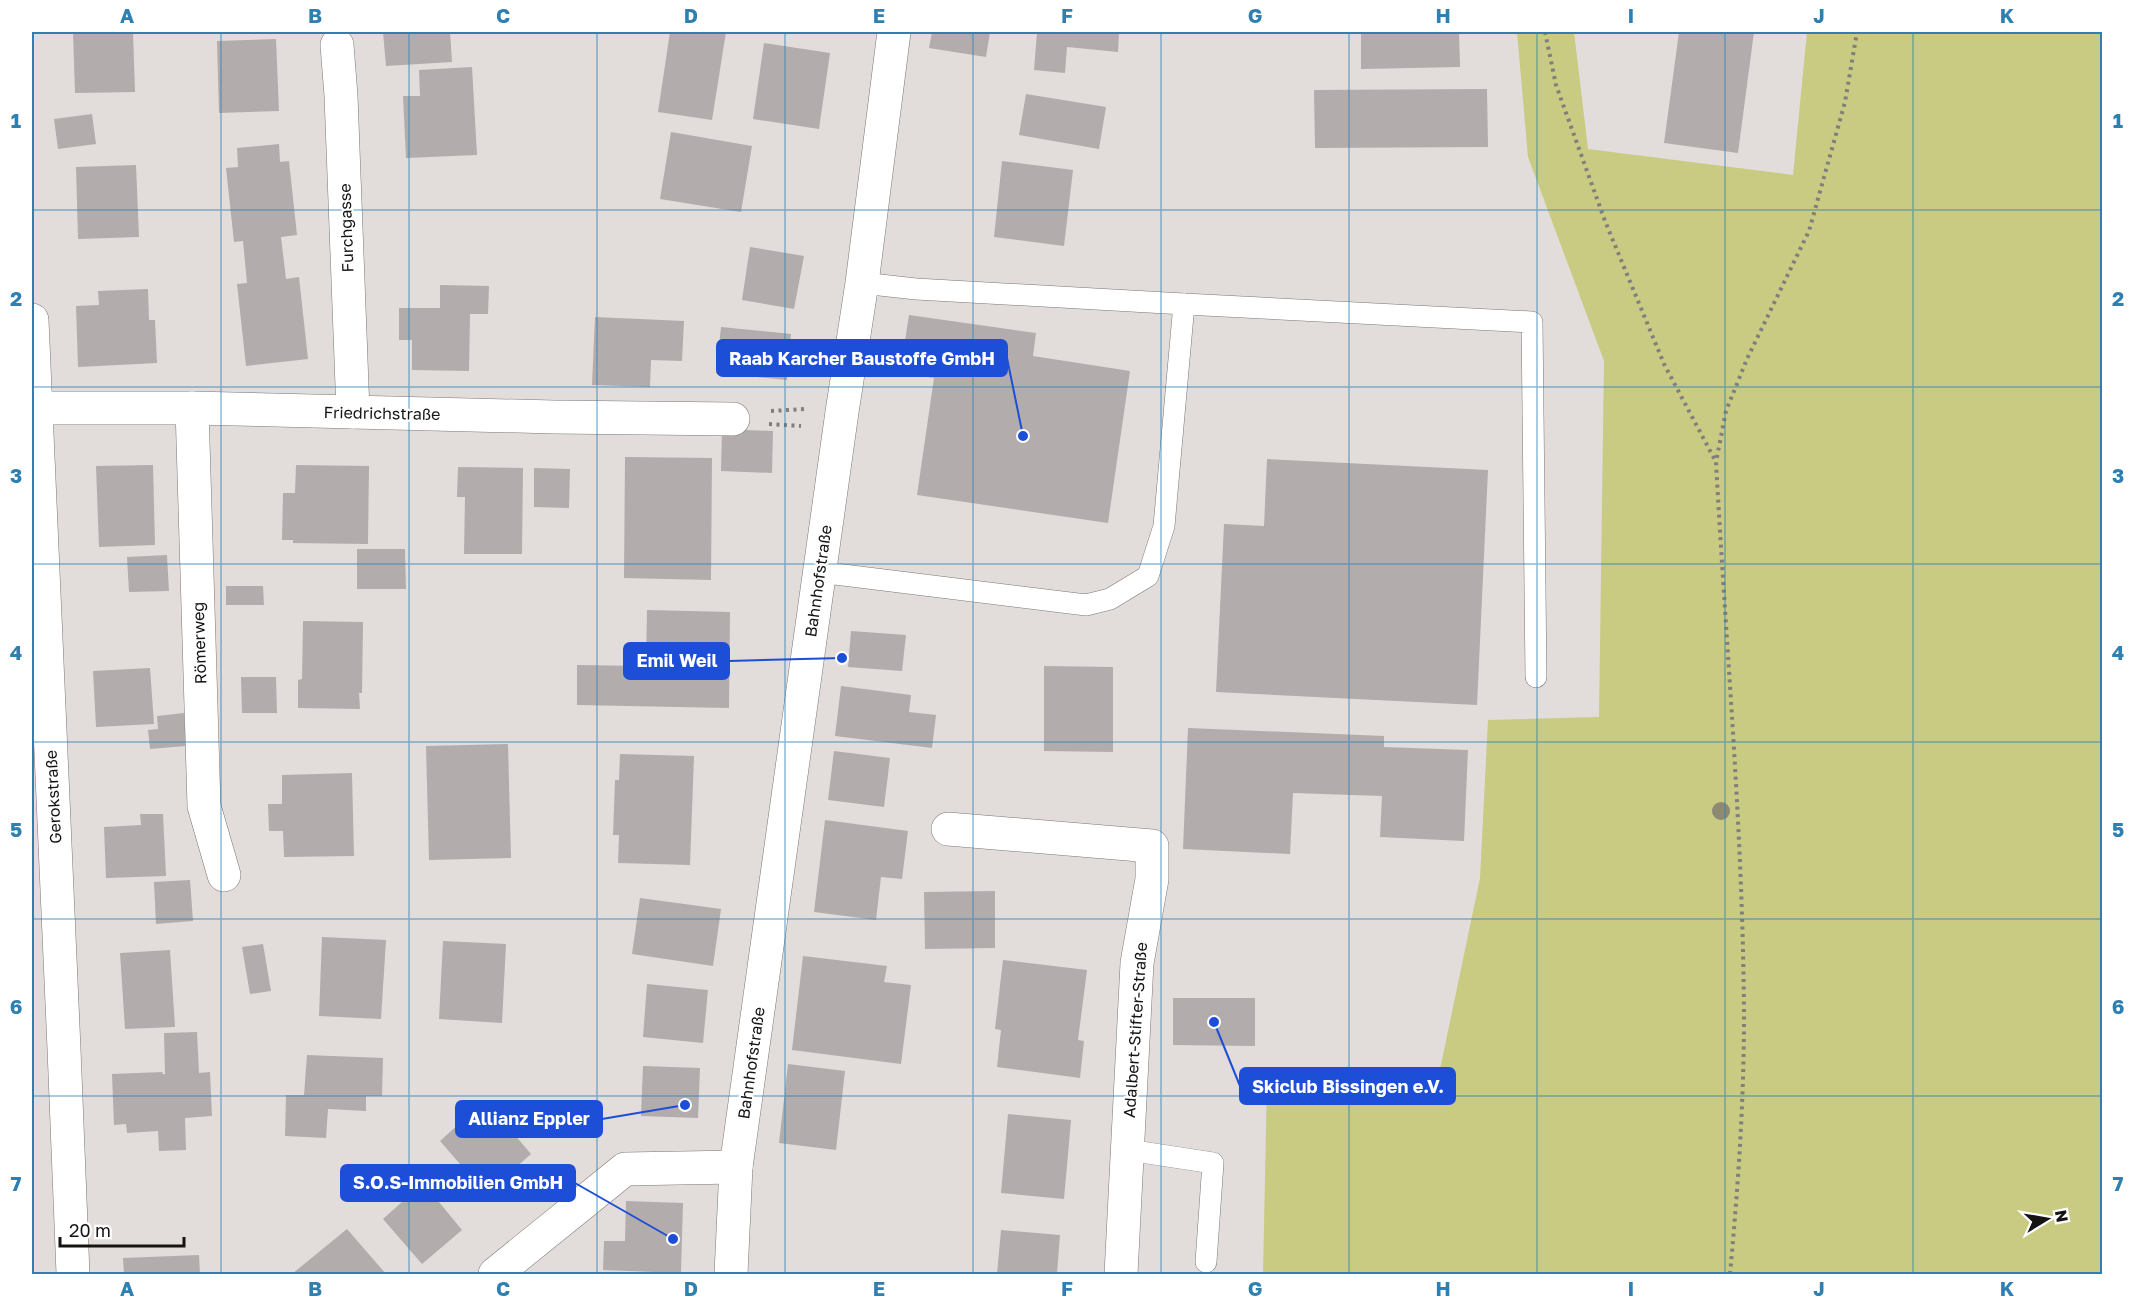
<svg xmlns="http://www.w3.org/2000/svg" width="2134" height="1306" font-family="'Golos Text',sans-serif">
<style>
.green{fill:#c8cb81}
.building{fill:#b2acad}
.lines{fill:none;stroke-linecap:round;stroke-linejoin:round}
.service-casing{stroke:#7b7775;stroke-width:22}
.minor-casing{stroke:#7b7775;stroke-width:34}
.tertiary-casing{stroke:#7b7775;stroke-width:34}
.path{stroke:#817e7c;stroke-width:4;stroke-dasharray:3 4.5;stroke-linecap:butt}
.service{stroke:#fff;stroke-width:21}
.minor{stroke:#fff;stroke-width:33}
.tertiary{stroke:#fff;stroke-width:33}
.tree{fill:#8c8a73}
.grid{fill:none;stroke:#2f80b1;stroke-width:1.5;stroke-opacity:0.55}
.labels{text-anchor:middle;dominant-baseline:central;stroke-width:4.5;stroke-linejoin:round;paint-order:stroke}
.street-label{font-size:16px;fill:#161413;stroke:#fff}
.leader{fill:none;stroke:#1d4ed8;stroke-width:2}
.callout-dot{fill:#1d4ed8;stroke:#fff;stroke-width:2}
.callout{fill:#1d4ed8;stroke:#1d4ed8;stroke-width:2}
.callout-label{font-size:18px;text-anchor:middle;font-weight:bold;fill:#fff}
.neatline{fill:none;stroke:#2f80b1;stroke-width:2}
.grid-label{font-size:20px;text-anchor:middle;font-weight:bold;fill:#2f80b1}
</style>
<rect width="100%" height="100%" fill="#e2dddb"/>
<polygon class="green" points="1517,32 1574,32 1588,149 1793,175 1807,32 2102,32 2102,1274 1263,1274 1267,1080 1438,1079 1480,878 1488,720 1599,717 1604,361 1528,157"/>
<g class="building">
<polygon points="73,32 133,32 135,92 75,93"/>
<polygon points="383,32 450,32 452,62 386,66"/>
<polygon points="670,32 726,32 712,120 658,112"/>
<polygon points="932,32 990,32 986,57 929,48"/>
<polygon points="1037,32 1119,32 1118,52 1067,47 1065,73 1034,70"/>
<polygon points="1361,32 1459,32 1460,67 1361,69"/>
<polygon points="1679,32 1754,32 1738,153 1664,143"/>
<polygon points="276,39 279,111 219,113 217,41"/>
<polygon points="764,43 830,53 819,129 753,119"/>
<polygon points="472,67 477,155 406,158 403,96 420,96 419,70"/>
<polygon points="1487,89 1488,147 1315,148 1314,90"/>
<polygon points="1026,94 1106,107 1099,149 1019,135"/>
<polygon points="92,114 96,144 58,149 54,119"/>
<polygon points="671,132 752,146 741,212 660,199"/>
<polygon points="279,144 280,162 289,161 297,235 281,237 286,279 299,277 308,359 246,366 237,284 247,283 243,241 234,242 226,168 238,167 237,148"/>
<polygon points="1002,161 1073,170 1064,246 994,237"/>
<polygon points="136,165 139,237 78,239 76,167"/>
<polygon points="750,247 804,256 794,309 742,300"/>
<polygon points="440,285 489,286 488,314 470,314 469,371 412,370 412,340 399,340 399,308 440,308"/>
<polygon points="148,289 149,320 155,320 157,363 78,367 76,306 99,305 98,291"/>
<polygon points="909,315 1036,333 1033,356 1130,371 1108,523 917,495 934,378 900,373"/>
<polygon points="595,317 684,321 682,361 651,360 650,387 592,385"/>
<polygon points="721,327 791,334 787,380 716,373"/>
<polygon points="722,429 773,431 772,473 721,471"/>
<polygon points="625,457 712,458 711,580 624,578"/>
<polygon points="1267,459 1488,470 1477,705 1216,692 1224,524 1264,526"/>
<polygon points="153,465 155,545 99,547 96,466"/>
<polygon points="296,465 369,466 368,544 293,543 293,540 282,540 283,493 295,493"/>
<polygon points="458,467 523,468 522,554 464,554 465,497 457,497"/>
<polygon points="534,468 570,469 569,508 534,507"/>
<polygon points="357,549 405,549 406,589 357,589"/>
<polygon points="167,555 169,591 129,592 127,557"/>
<polygon points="226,586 263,586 264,605 226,605"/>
<polygon points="647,610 730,612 729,708 577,705 577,665 646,666"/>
<polygon points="303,621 363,622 362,693 359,693 360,709 298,708 298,680 302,679"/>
<polygon points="851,631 906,635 902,671 848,667"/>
<polygon points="1044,666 1113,667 1113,752 1044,751"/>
<polygon points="150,668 154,724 96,727 93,671"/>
<polygon points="241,677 276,677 277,713 242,713"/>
<polygon points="841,686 911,695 909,712 936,715 932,748 835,736"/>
<polygon points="184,713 186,746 150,749 148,730 158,729 157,716"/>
<polygon points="1188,728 1384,736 1384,747 1468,750 1464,841 1380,837 1382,796 1293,793 1290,854 1183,849"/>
<polygon points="508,744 511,858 429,860 426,746"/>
<polygon points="834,751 890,758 884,807 828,800"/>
<polygon points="620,754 694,756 690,865 618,863 619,835 613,835 615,780 619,780"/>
<polygon points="352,773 354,856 284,857 283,831 269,831 268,804 282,804 282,775"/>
<polygon points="140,814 163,814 166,876 106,878 104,827 141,825"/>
<polygon points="825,820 908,831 902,879 881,877 876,920 814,912"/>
<polygon points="190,880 193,921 156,924 154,882"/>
<polygon points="995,891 995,948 925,949 924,892"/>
<polygon points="640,898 721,909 713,966 632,954"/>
<polygon points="322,937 386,940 381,1019 319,1016"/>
<polygon points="443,941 506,944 502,1023 439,1019"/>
<polygon points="263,944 271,991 250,994 242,947"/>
<polygon points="170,950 175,1027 125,1029 120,953"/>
<polygon points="803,956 887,966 884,982 911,985 901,1064 792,1050"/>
<polygon points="1003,960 1087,970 1078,1040 1084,1041 1080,1078 997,1067 1001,1030 995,1029"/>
<polygon points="647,984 708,990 703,1043 643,1037"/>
<polygon points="1173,998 1255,998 1255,1046 1173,1045"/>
<polygon points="197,1032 199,1073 210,1072 212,1116 185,1118 186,1150 159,1151 158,1131 127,1133 126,1124 114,1125 112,1074 163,1072 162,1074 165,1074 164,1033"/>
<polygon points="307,1055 383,1058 382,1096 366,1096 366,1111 328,1109 326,1138 285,1136 286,1095 304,1095"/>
<polygon points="788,1064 845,1071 836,1150 779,1143"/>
<polygon points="643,1066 700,1068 698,1118 641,1116"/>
<polygon points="496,1113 531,1154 486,1194 440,1141 462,1121 472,1133"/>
<polygon points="1008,1114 1071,1120 1064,1199 1001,1193"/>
<polygon points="415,1173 462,1230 422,1264 383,1219 402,1202 393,1192"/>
<polygon points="626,1201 683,1203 681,1273 603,1270 604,1241 625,1241"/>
<polygon points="347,1229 386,1274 292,1274"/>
<polygon points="1001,1230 1060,1235 1057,1274 997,1274"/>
<polygon points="199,1255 200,1274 124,1274 123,1258"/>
</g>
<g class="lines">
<g class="service-casing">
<g id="service">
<polyline points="862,283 916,289 1184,304"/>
<polyline points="819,572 1086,605 1110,599 1148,576 1164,526 1184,304 1532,322 1536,677"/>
<polyline points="1128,1150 1213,1163 1206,1262"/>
</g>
</g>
<g class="minor-casing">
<g id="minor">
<polyline points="337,45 341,96 353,412"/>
<polyline points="32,320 64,1049 73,1274"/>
<polyline points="32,408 192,408 554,417 733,419"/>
<polyline points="192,408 204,806 224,875"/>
<polyline points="948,829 1152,846 1152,879 1137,963 1121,1274"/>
<polyline points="495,1274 625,1169 736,1167"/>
</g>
</g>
<g class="tertiary-casing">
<polyline id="tertiary" points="731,1274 736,1167 842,412 862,283 894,32"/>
</g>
<g class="path">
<polyline points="1545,32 1556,85 1605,221 1664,364 1716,462"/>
<polyline points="771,411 805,409"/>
<polyline points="769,424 801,426"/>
<path d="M1730,1274C1738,1188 1744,1102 1744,1016C1743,831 1726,647 1716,462L1726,411L1747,359L1809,231L1845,102L1857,32"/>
</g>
<use href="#service" class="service"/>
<use href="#minor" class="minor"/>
<use href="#tertiary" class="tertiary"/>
</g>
<circle class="tree" cx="1721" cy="811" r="9"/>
<path class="grid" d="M221,32V1274M409,32V1274M597,32V1274M785,32V1274M973,32V1274M1161,32V1274M1349,32V1274M1537,32V1274M1725,32V1274M1913,32V1274M32,210H2102M32,387H2102M32,564H2102M32,742H2102M32,919H2102M32,1096H2102"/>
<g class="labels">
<g class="street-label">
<text transform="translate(346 228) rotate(-92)">Furchgasse</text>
<text transform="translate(382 413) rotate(1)">Friedrichstraße</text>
<text transform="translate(818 581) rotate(-82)">Bahnhofstraße</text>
<text transform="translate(199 643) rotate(-92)">Römerweg</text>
<text transform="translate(53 797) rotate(-93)">Gerokstraße</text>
<text transform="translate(1135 1030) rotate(-86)">Adalbert-Stifter-Straße</text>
<text transform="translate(751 1063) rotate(-82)">Bahnhofstraße</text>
</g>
</g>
<path class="leader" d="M1023 436L1007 358M842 658L729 661M1214 1022L1240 1086M685 1105L602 1119M673 1239L575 1183"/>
<g class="callout-dot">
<circle cx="1023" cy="436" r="6"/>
<circle cx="842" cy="658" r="6"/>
<circle cx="1214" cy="1022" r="6"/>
<circle cx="685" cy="1105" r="6"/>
<circle cx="673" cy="1239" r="6"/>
</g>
<g class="callout">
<rect x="717" y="340" width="290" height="36" rx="6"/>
<rect x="624" y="643" width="105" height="36" rx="6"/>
<rect x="1240" y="1068" width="215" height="36" rx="6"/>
<rect x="456" y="1101" width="146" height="36" rx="6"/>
<rect x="341" y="1165" width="234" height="36" rx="6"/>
</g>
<g class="callout-label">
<text x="862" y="365">Raab Karcher Baustoffe GmbH</text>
<text x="677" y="667">Emil Weil</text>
<text x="1348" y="1093">Skiclub Bissingen e.V.</text>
<text x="529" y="1125">Allianz Eppler</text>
<text x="458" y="1189">S.O.S-Immobilien GmbH</text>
</g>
<rect width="2134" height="1306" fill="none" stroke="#ffffff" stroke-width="66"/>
<g transform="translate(2047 1219) rotate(79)" stroke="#ffffff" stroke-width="4.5" paint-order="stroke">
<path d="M0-4.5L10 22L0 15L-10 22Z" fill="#161413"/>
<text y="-9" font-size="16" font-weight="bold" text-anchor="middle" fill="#161413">N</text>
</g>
<path d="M60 1237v9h124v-9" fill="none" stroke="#161413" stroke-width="3"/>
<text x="69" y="1237" font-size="18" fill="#161413" stroke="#ffffff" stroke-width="4.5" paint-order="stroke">20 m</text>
<rect x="33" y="33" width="2068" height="1240" class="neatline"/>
<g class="grid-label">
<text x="127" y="23">A</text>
<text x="315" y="23">B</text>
<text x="503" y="23">C</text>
<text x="691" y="23">D</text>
<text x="879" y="23">E</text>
<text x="1067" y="23">F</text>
<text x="1255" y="23">G</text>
<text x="1443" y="23">H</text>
<text x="1631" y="23">I</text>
<text x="1819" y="23">J</text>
<text x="2007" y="23">K</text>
<text x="16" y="128">1</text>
<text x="2118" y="128">1</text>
<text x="16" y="306">2</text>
<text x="2118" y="306">2</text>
<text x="16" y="483">3</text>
<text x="2118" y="483">3</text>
<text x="16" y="660">4</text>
<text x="2118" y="660">4</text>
<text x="16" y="837">5</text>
<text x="2118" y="837">5</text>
<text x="16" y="1014">6</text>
<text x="2118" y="1014">6</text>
<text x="16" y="1191">7</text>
<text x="2118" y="1191">7</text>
<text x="127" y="1296">A</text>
<text x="315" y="1296">B</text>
<text x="503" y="1296">C</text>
<text x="691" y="1296">D</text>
<text x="879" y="1296">E</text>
<text x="1067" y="1296">F</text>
<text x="1255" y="1296">G</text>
<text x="1443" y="1296">H</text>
<text x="1631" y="1296">I</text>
<text x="1819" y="1296">J</text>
<text x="2007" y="1296">K</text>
</g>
</svg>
